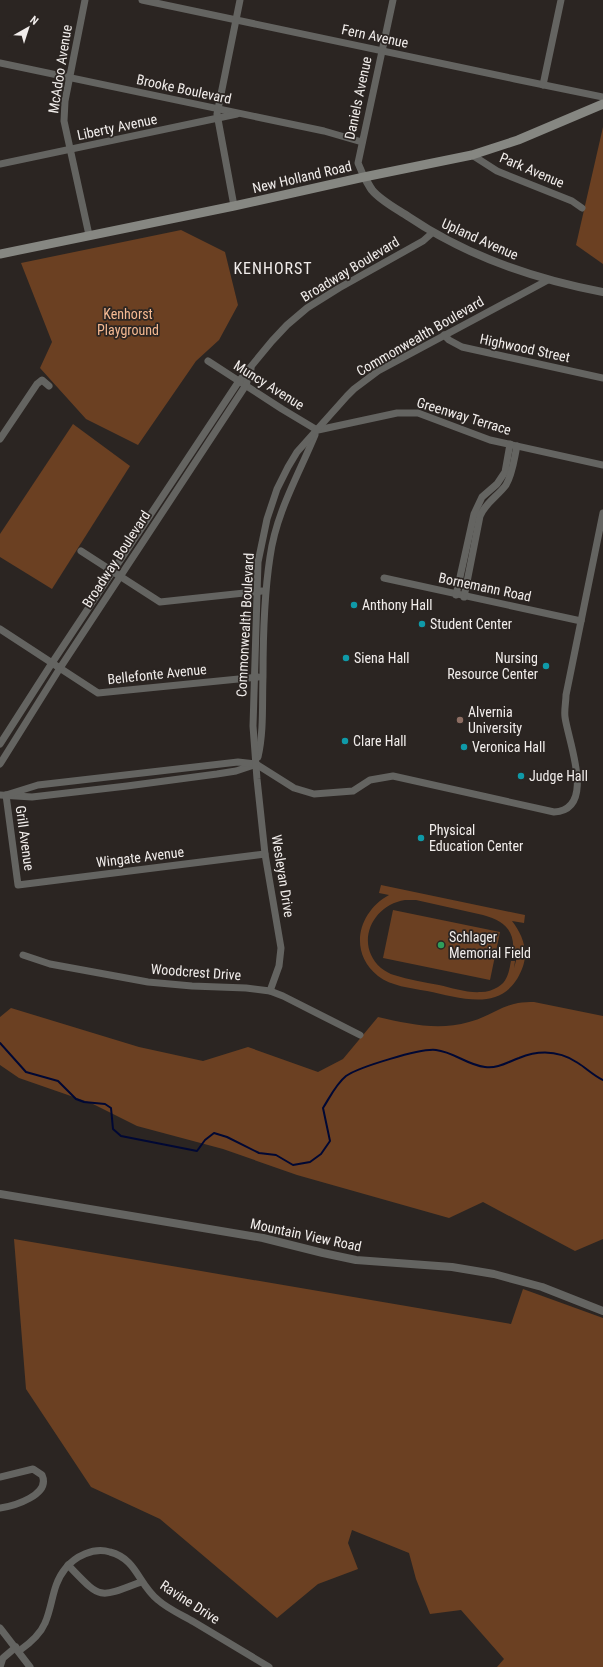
<svg xmlns="http://www.w3.org/2000/svg" width="603" height="1667" font-family="'Roboto Condensed',sans-serif">
<style>
.green{fill:#6b4022;fill-rule:evenodd}
.lines{fill:none;stroke-linecap:round;stroke-linejoin:round}
.stream{stroke:#000834;stroke-width:2}
.minor{stroke:#646461;stroke-width:7}
.tertiary{stroke:#646461;stroke-width:8}
.secondary{stroke:#868782;stroke-width:9}
.culture-dot{fill:#0f9aa8;stroke:#2b2522;stroke-width:1.5}
.education-dot{fill:#8d6e63;stroke:#2b2522;stroke-width:1.5}
.leisure-dot{fill:#2e9e5b;stroke:#2b2522;stroke-width:1.5}
.labels{text-anchor:middle;dominant-baseline:central;stroke-width:3.5;stroke-linejoin:round;paint-order:stroke}
.street-label{font-size:14px;fill:#f1edeb;stroke:#2b2522}
.park-label{font-size:14px;fill:#f4b992;stroke:#2b2522}
.poi-label{font-size:14px;fill:#f1edeb;stroke:#2b2522;text-anchor:start}
.quarter-label{font-size:16px;letter-spacing:1px;fill:#f1edeb;stroke:#2b2522}
</style>
<rect width="100%" height="100%" fill="#2b2522"/>
<g class="green">
<polygon points="603,127 603,264 576,245"/>
<polygon points="181,230 225,252 238,305 219,340 196,361 138,445 86,419 40,368 52,342 21,263"/>
<polygon points="73,424 130,466 52,589 0,557 0,534"/>
<path d="M381,885L525,915L524,923L512,921C523,935 529,952 522,969C504,1014 462,998 427,991C410,988 391,986 378,976C348,952 358,912 389,895L379,893ZM405,900H416L483,915C506,921 517,933 512,957L515,958L516,955L517,957L514,968L515,961H511C509,971 508,981 498,987C493,990 487,992 481,992C467,993 452,988 439,985C424,982 409,980 394,975C390,974 385,971 381,968C354,944 372,905 405,900Z"/>
<polygon points="393,910 500,932 490,980 383,958"/>
<path d="M534,1002L603,1016V1239L575,1251L483,1202L449,1218L297,1175L223,1149L137,1126L91,1103L19,1078L0,1065V1017L11,1008L139,1047L203,1061L248,1047L318,1072L343,1059L378,1017C409,1024 438,1031 469,1022C486,1018 501,1006 518,1003C523,1002 529,1002 534,1002Z"/>
<polygon points="14,1239 511,1324 523,1289 603,1318 603,1667 497,1667 504,1659 461,1610 430,1614 416,1579 409,1553 352,1530 348,1543 358,1569 318,1584 277,1618 160,1519 91,1487 26,1389"/>
</g>
<g class="lines">
<path class="stream" d="M0,1043L26,1072L58,1081L76,1099L84,1102L105,1104L111,1108L113,1129L121,1136L197,1151L205,1140L214,1133L227,1137L259,1153L276,1155L293,1165L310,1162L321,1154L330,1141L323,1108C330,1097 336,1084 346,1076C359,1067 421,1048 436,1050C454,1052 467,1065 485,1067C497,1069 508,1062 519,1058C539,1050 560,1051 578,1063C586,1068 594,1076 603,1080"/>
<g class="minor">
<polyline points="85,0 65,101 64,121 89,235"/>
<polyline points="142,0 515,79 603,97"/>
<polyline points="0,63 324,131 362,142"/>
<polyline points="543,85 561,0"/>
<polyline points="472,155 497,171 572,201 582,208"/>
<polyline points="0,164 237,114"/>
<polyline points="364,177 358,163 393,0"/>
<polyline points="234,206 217,114 240,0"/>
<polyline points="444,335 449,340 462,347 603,378"/>
<polyline points="208,361 282,409 317,430"/>
<polyline points="318,430 397,413 418,413 490,440 603,465"/>
<polyline points="0,439 37,384 42,380 49,386"/>
<polyline points="81,551 160,602 262,591"/>
<polyline points="384,578 581,621"/>
<polyline points="456,595 474,514 482,497 497,484 505,472 510,444"/>
<path d="M464,597L480,516C486,502 498,496 506,485C513,473 514,459 517,446"/>
<polyline points="0,629 98,693 258,677"/>
<polyline points="0,744 52,663 239,381 272,341 287,325 307,308 339,288 423,241 432,233"/>
<path d="M258,757C264,731 262,703 263,676C263,637 264,596 270,557C276,513 298,476 315,435"/>
<polyline points="0,764 60,668 246,385 251,369"/>
<polyline points="0,795 32,797 127,786 217,774 236,771 254,765"/>
<path d="M6,795L38,785L238,762L256,764L294,788L314,794L353,791L370,780L393,776L554,812C597,810 568,741 565,717C564,710 566,702 566,695L603,513"/>
<polyline points="6,795 18,885 265,854"/>
<polyline points="23,955 50,964 148,982 192,986 246,988 270,991 283,996 360,1035"/>
<polyline points="270,991 279,966 281,948 265,854 257,779 253,726 258,562 267,519 277,489 288,467 297,452 347,396 354,389 378,371 548,280"/>
<path d="M0,1477L33,1469L42,1475C51,1495 14,1506 0,1508"/>
<path d="M68,1565C101,1599 97,1599 141,1582"/>
<polyline points="0,1628 30,1667"/>
<path d="M19,1651C29,1644 40,1635 45,1623C53,1605 52,1585 65,1569C75,1556 94,1547 110,1552C137,1559 138,1584 158,1600C168,1609 182,1615 194,1622C219,1637 244,1652 269,1667"/>
<polyline points="0,1667 3,1658 16,1647"/>
</g>
<g class="tertiary">
<path d="M364,177C367,181 369,186 372,190C381,201 397,209 409,217C467,256 534,279 603,292"/>
<polyline points="0,1194 263,1238 323,1253 356,1260 452,1267 494,1274 542,1287 603,1311"/>
</g>
<polyline class="secondary" points="0,254 234,206 364,177 472,155 518,140 603,104"/>
</g>
<g class="culture-dot">
<circle cx="354" cy="605" r="4"/>
<circle cx="422" cy="624" r="4"/>
<circle cx="346" cy="658" r="4"/>
<circle cx="546" cy="666" r="4"/>
<circle cx="345" cy="741" r="4"/>
<circle cx="464" cy="747" r="4"/>
<circle cx="521" cy="776" r="4"/>
<circle cx="421" cy="838" r="4"/>
</g>
<circle class="education-dot" cx="460" cy="720" r="4"/>
<circle class="leisure-dot" cx="441" cy="945" r="4"/>
<g class="labels">
<g class="street-label">
<text transform="translate(375 36) rotate(12)">Fern Avenue</text>
<text transform="translate(60 69) rotate(-81)">McAdoo Avenue</text>
<text transform="translate(184 89) rotate(12)">Brooke Boulevard</text>
<text transform="translate(358 98) rotate(-78)">Daniels Avenue</text>
<text transform="translate(117 127) rotate(-12)">Liberty Avenue</text>
<text transform="translate(532 170) rotate(23)">Park Avenue</text>
<text transform="translate(302 177) rotate(-13)">New Holland Road</text>
<text transform="translate(480 239) rotate(24)">Upland Avenue</text>
<text transform="translate(350 269) rotate(-31)">Broadway Boulevard</text>
<text transform="translate(420 336) rotate(-30)">Commonwealth Boulevard</text>
<text transform="translate(525 348) rotate(12)">Highwood Street</text>
<text transform="translate(269 385) rotate(32)">Muncy Avenue</text>
<text transform="translate(464 416) rotate(17)">Greenway Terrace</text>
<text transform="translate(116 559) rotate(-57)">Broadway Boulevard</text>
<text transform="translate(485 587) rotate(12)">Bornemann Road</text>
<text transform="translate(245 625) rotate(-87)">Commonwealth Boulevard</text>
<text transform="translate(157 674) rotate(-6)">Bellefonte Avenue</text>
<text transform="translate(25 838) rotate(82)">Grill Avenue</text>
<text transform="translate(140 857) rotate(-7)">Wingate Avenue</text>
<text transform="translate(283 876) rotate(81)">Wesleyan Drive</text>
<text transform="translate(196 972) rotate(4)">Woodcrest Drive</text>
<text transform="translate(306 1235) rotate(12)">Mountain View Road</text>
<text transform="translate(190 1602) rotate(33)">Ravine Drive</text>
</g>
<g class="park-label">
<text x="128" y="314">Kenhorst<tspan x="128" dy="16">Playground</tspan></text>
</g>
<g class="poi-label">
<text x="362" y="605">Anthony Hall</text>
<text x="430" y="624">Student Center</text>
<text x="354" y="658">Siena Hall</text>
<text x="538" y="658" text-anchor="end">Nursing<tspan x="538" dy="16">Resource Center</tspan></text>
<text x="468" y="712">Alvernia<tspan x="468" dy="16">University</tspan></text>
<text x="353" y="741">Clare Hall</text>
<text x="472" y="747">Veronica Hall</text>
<text x="529" y="776">Judge Hall</text>
<text x="429" y="830">Physical<tspan x="429" dy="16">Education Center</tspan></text>
<text x="449" y="937">Schlager<tspan x="449" dy="16">Memorial Field</tspan></text>
</g>
<g class="quarter-label">
<text x="273" y="268">KENHORST</text>
</g>
</g>
<g transform="translate(28 28) rotate(39)" stroke="#2b2522" stroke-width="3" paint-order="stroke">
<path d="M0-3L7 15L0 10L-7 15Z" fill="#f1edeb"/>
<text y="-6" font-size="11" font-weight="bold" text-anchor="middle" fill="#f1edeb">N</text>
</g>
</svg>
